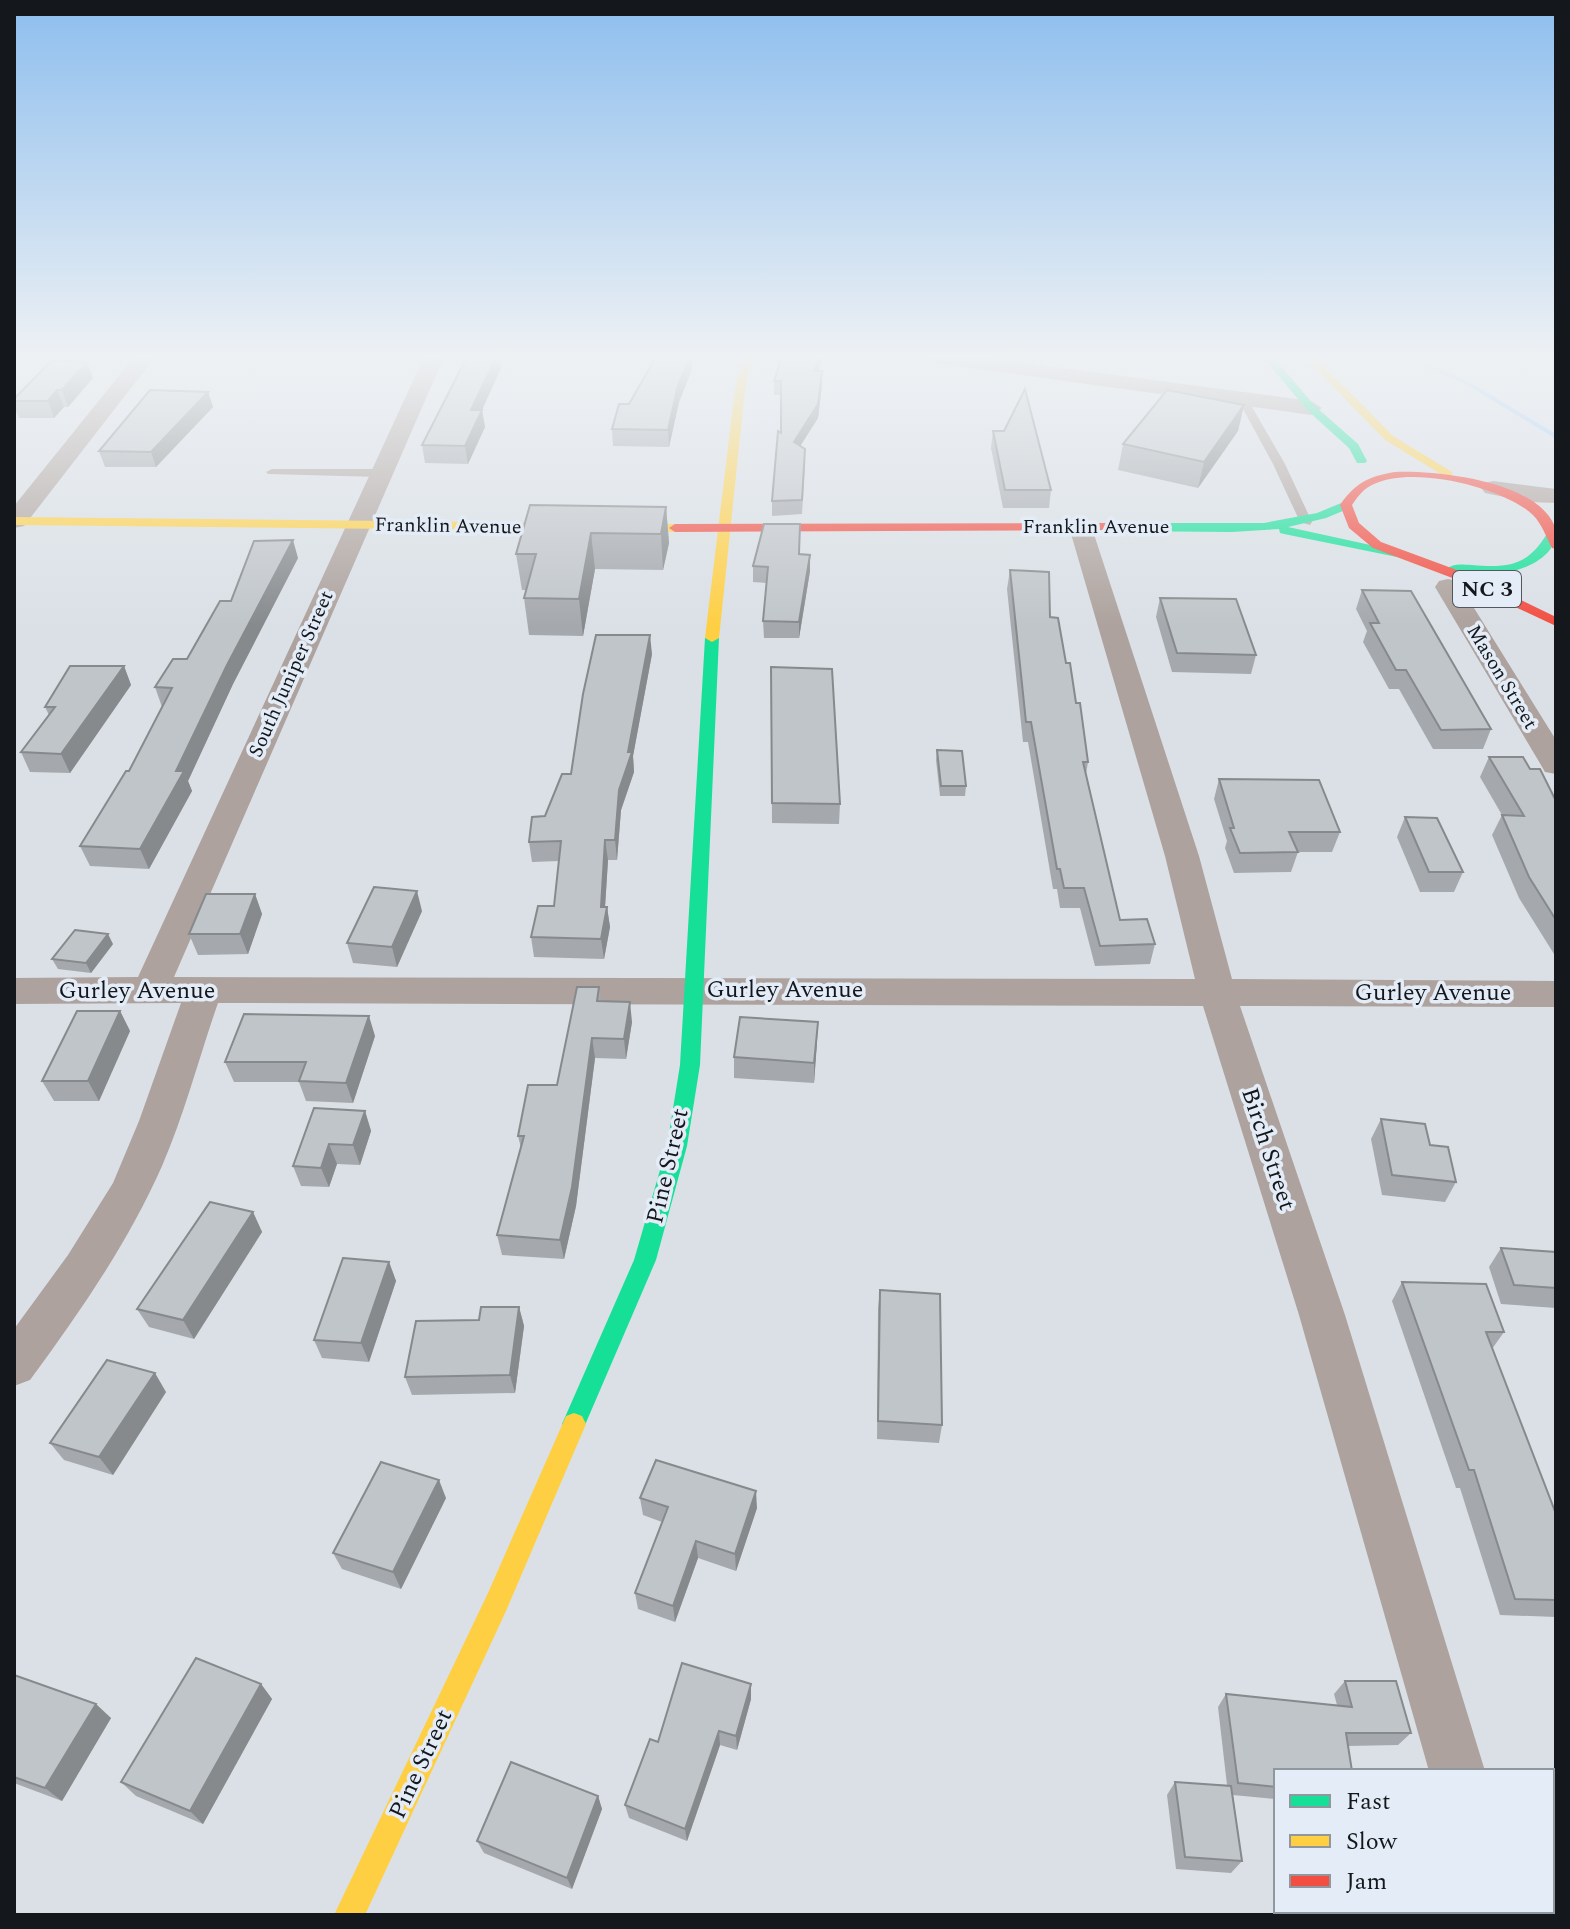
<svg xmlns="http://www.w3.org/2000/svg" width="1570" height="1929" font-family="Spectral,serif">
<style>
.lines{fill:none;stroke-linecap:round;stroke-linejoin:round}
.stream{fill:#a4cdf7;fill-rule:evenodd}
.lane{fill:#ada29d;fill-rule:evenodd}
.street{fill:#ada29d;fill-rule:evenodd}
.fast{fill:#16e098;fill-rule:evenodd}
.slow{fill:#ffcf43;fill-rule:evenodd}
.jam{fill:#f24e42;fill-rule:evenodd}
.wall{fill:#a5a9ad}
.shaded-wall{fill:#868a8d}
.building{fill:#c0c5c9;stroke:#868a8d;stroke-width:2}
.labels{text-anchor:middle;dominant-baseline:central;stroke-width:7;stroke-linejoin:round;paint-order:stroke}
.far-street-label{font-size:20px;fill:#14171b;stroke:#e4edf7}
.shield{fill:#e4edf7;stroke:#52575d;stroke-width:2}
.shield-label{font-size:22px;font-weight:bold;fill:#14171b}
.street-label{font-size:24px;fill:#14171b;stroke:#e4edf7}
</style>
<rect width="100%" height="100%" fill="#dae0e6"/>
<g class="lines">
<polygon class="stream" points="1405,357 1412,357 1471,383 1556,434 1556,439 1467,385"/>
<g class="lane">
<polygon points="1242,395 1247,398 1285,464 1312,522 1310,525 1300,522 1273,464 1237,398"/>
<polygon points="272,469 380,469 386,473 380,477 268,474 266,472"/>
</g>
<g class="street">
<polygon points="134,357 155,357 24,526 14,528 14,506"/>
<path d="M424,357H444L174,977L1195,979L1165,856L1069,527L1072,522H1090L1199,856L1232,979L1556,981V1007L1240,1006L1345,1315L1485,1771H1429L1299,1315L1203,1006L218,1003C199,1057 185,1113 162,1166C128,1243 80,1312 30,1380L14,1386V1329L68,1255L113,1183L139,1121L181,1003L14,1004V978L138,977Z"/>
<polygon points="924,357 979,357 1311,401 1322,408 1311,415 934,363"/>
<polygon points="1493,481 1556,489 1556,503 1529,502 1485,493 1481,488 1485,483"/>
<polygon points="1448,579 1457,581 1461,587 1556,740 1556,774 1545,772 1541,765 1435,587 1439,581"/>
</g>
<g class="fast">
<polygon points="1263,357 1273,357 1315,406 1358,444 1367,461 1365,463 1357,463 1349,448 1307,410"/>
<polygon points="1346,501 1350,502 1350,508 1326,518 1288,527 1407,553 1407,559 1284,534 1280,533 1279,529 1232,532 1112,531 1106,527 1112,523 1264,523 1317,513"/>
<path d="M1548,532H1556C1556,573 1472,585 1448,568C1455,563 1462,565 1472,565C1509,568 1528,566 1548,532Z"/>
<polygon points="712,634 719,638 700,1065 687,1146 656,1260 582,1432 574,1435 566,1432 562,1424 634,1260 667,1146 680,1065 705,638"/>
</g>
<g class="slow">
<polygon points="743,357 753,357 745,389 719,638 712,642 705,638 735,389"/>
<polygon points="1304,357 1315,357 1393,436 1452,472 1452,476 1444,476 1385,440"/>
<polygon points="14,517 675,524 681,528 675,532 14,525"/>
<polygon points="574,1413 582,1416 586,1424 506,1611 365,1915 334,1915 488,1593 566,1416"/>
</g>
<g class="jam">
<path d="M1395,472C1436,470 1542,481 1556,530C1557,536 1556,543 1556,549L1552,548C1546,537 1542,524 1533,515C1504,487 1412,465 1374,484C1364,488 1358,496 1352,505L1359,523L1381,542L1465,573L1556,617V626L1455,579L1373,548L1349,528L1340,505C1355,483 1369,476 1395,472Z"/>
<polygon points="1112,523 1118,527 1116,530 675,532 669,528 675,524"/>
</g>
</g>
<g class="wall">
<polygon points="467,357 500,357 501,368 482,410 485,427 468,464 425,463 422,445"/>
<polygon points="656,357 692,357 692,369 679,402 669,447 613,446 612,429 629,404"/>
<polygon points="782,357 823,357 818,371 822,371 822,385 818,418 800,446 805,463 802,514 772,516 772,501 781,433 781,395 774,395 774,381"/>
<polygon points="93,378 68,407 64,407 54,418 19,418 14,406 14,399"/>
<polygon points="208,392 213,407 156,467 105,467 99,451"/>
<polygon points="1244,405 1238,431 1198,488 1118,470 1123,444"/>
<polygon points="993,431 1051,490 1049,508 1003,508 991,448"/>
<polygon points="666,507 669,543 663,570 595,569 583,636 529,635 524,598 526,590 522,590 516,554"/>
<polygon points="799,554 810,571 799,638 764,638 763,621 767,583 753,582 753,566"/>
<polygon points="298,558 233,684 188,781 192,791 149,869 90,866 80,846 129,771 162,707 155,687 187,659 231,601"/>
<polygon points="1010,570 1050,617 1066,663 1076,703 1088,762 1086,774 1120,920 1155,944 1150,964 1095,966 1080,908 1060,908 1057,889 1053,889 1028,742 1023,742 1007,589"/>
<polygon points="1362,590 1491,729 1483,749 1433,749 1399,689 1389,689 1363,642 1367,631 1356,609"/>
<polygon points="1160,598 1256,655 1251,674 1172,672 1156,617"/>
<polygon points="652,654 633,756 634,772 621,810 617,860 608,860 605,907 607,907 610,927 604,959 534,957 531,937 554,906 559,861 532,862 529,842 571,774"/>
<polygon points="124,666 131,685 70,773 30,772 21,752 49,715 45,707"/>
<polygon points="771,667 840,804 839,824 772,823"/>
<polygon points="937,750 966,786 965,796 940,796 936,760"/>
<polygon points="1489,757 1530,769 1556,801 1556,954 1554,954 1519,898 1492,835 1502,815 1480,777"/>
<polygon points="1219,779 1340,832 1332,852 1298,852 1291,872 1234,873 1225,848 1227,841 1214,799"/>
<polygon points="1405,817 1463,872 1454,892 1420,892 1397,837"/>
<polygon points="255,894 262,914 248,954 198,955 189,934"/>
<polygon points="422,911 397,967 353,963 347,943"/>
<polygon points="113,944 91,973 58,969 52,959"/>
<polygon points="599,987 601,1001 632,1022 626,1059 595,1058 576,1206 564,1259 502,1255 497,1235 521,1148 518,1136 557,1085"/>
<polygon points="120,1011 130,1031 99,1101 54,1101 42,1081"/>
<polygon points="375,1036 353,1103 306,1101 299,1082 234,1082 225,1062"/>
<polygon points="817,1042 814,1083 734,1078 734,1057"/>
<polygon points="365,1111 371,1131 360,1165 337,1164 329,1187 301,1186 293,1166"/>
<polygon points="1381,1119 1430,1145 1456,1182 1445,1202 1382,1195 1371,1139"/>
<polygon points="253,1212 262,1232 194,1339 149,1327 137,1309"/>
<polygon points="1501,1248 1556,1252 1556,1308 1501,1304 1489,1267"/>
<polygon points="389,1262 396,1281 369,1362 322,1358 314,1340"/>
<polygon points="1402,1282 1504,1332 1492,1349 1556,1514 1556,1617 1500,1615 1460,1488 1456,1488 1392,1301"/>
<polygon points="880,1290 942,1425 939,1443 877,1439 878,1309"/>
<polygon points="519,1307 524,1326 515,1393 412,1395 405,1377 479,1320"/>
<polygon points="166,1392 113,1475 64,1460 50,1443"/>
<polygon points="446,1498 401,1589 342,1569 333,1553"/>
<polygon points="640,1498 757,1508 736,1571 698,1558 675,1622 638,1609 635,1593 662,1522 643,1515"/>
<polygon points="14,1675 111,1718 62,1801 14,1783"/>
<polygon points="1345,1681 1411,1733 1398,1745 1348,1746 1276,1771 1276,1799 1233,1795 1242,1861 1231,1873 1176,1869 1167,1795 1175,1782 1227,1785 1218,1707 1226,1694 1337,1705 1334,1694"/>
<polygon points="261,1684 272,1699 203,1824 136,1796 121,1782"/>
<polygon points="751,1684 751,1699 737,1750 720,1745 687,1841 629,1818 625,1805 658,1742"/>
<polygon points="598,1796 602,1809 572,1889 484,1853 477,1841"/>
</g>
<g class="shaded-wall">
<polygon points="496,357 500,357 501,368 474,427 471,410"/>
<polygon points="690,357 692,357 692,369 679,402 669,447 668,430 678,385"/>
<polygon points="819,357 823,357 814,385 814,371"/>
<polygon points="87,362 93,378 68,407 62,390"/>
<polygon points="822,371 822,385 818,418 794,456 794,442"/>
<polygon points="57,390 64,407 54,418 48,401"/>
<polygon points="208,392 213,407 156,467 151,452"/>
<polygon points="1244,405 1238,431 1198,488 1204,462"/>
<polygon points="482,410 485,427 468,464 465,446"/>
<polygon points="666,507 669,543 663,570 661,534"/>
<polygon points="591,533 595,569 583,636 579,599"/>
<polygon points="293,540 298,558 233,684 188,781 192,791 149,869 140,849 227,665"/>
<polygon points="810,555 810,571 799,638 799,622"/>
<polygon points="650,635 652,654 633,756 634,772 621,810 617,860 615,840 619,790 628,752"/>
<polygon points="124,666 131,685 70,773 61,754"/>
<polygon points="605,840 608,860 604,923 607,907 610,927 604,959 601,939 601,907"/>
<polygon points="417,891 422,911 397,967 392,947"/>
<polygon points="255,894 262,914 248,954 240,934"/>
<polygon points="108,934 113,944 91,973 86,963"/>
<polygon points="630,1002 632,1022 626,1059 624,1039"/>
<polygon points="120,1011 130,1031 99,1101 88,1081"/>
<polygon points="369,1016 375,1036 353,1103 346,1083"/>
<polygon points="818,1022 817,1042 814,1083 814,1063"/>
<polygon points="592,1038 595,1058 576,1206 564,1259 560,1240"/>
<polygon points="365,1111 371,1131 360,1165 353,1145"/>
<polygon points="329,1144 337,1164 329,1187 321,1168"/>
<polygon points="253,1212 262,1232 194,1339 183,1320"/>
<polygon points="389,1262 396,1281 369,1362 361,1343"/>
<polygon points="519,1307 524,1326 515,1393 510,1375"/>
<polygon points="155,1373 166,1392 113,1475 99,1457"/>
<polygon points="439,1480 446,1498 401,1589 393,1572"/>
<polygon points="756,1491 757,1508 736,1571 735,1554"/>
<polygon points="696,1541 698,1558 675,1622 673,1606"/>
<polygon points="261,1684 272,1699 203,1824 190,1811"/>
<polygon points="751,1684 751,1699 737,1750 736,1736"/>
<polygon points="96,1704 111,1718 62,1801 45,1788"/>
<polygon points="719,1731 720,1745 687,1841 685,1829"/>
<polygon points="598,1796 602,1809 572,1889 567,1878"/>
</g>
<g class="building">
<polygon points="467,357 496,357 471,410 482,410 465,446 422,445"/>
<polygon points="656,357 690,357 678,385 668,430 612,429 619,404 629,404"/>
<polygon points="782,357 819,357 814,371 822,371 818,404 794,442 805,449 802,500 772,501 778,431 781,433 781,381 774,381"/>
<polygon points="52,360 87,362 62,390 57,390 48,401 14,401 14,399"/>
<polygon points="1025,389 1051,490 1005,490 993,431 1004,431"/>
<polygon points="150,390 208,392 151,452 99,451"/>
<polygon points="1167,390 1244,405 1204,462 1123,444"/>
<polygon points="530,505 666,507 661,534 591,533 579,599 524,598 536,554 516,554"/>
<polygon points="764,524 800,524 799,554 810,555 799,622 763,621 768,567 753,566"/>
<polygon points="293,540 227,665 176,771 184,771 140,849 80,846 126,771 129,771 172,688 155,687 173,659 187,659 220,601 231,601 254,541"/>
<polygon points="1010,570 1049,572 1050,617 1058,618 1066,663 1070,663 1076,703 1080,703 1088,762 1083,762 1120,920 1147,919 1155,944 1100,946 1084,888 1064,888 1060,869 1057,869 1031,722 1026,722"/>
<polygon points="1362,590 1411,591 1491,729 1441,730 1406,670 1396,670 1370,623 1379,623"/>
<polygon points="1160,598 1236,599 1256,655 1177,653"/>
<polygon points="596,635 650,635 628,752 632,752 619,790 615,840 605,840 601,907 607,907 601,939 531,937 538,906 554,906 561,841 529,842 532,817 545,816 562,774 571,774 583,694"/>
<polygon points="70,666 124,666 61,754 21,752 55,707 45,707"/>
<polygon points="771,667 832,669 840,804 772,803"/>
<polygon points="937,750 962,751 966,786 941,786"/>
<polygon points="1489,757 1523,757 1530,769 1540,769 1556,801 1556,920 1529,877 1502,815 1524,816"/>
<polygon points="1219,779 1319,780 1340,832 1289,832 1298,852 1240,853 1230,828 1234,828"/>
<polygon points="1405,817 1437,818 1463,872 1429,872"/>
<polygon points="374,887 417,891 392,947 347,943"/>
<polygon points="206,894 255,894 240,934 189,934"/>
<polygon points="75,930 108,934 86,963 52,959"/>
<polygon points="577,987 599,987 597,1001 630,1002 624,1039 592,1038 572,1187 560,1240 497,1235 524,1136 518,1136 528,1085 557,1085"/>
<polygon points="77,1011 120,1011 88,1081 42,1081"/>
<polygon points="244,1014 369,1016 346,1083 299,1081 306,1062 225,1062"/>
<polygon points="740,1017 818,1022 814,1063 734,1057"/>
<polygon points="314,1108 365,1111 353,1145 329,1144 321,1168 293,1166"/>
<polygon points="1381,1119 1425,1124 1430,1145 1448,1147 1456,1182 1392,1175"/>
<polygon points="210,1202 253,1212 183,1320 137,1309"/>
<polygon points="1501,1248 1556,1252 1556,1288 1514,1285"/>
<polygon points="343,1258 389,1262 361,1343 314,1340"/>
<polygon points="1402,1282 1486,1284 1504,1332 1486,1332 1556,1514 1556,1600 1515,1599 1474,1470 1469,1470"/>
<polygon points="880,1290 940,1294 942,1425 878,1421"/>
<polygon points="481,1307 519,1307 510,1375 405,1377 416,1321 479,1320"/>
<polygon points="107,1360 155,1373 99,1457 50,1443"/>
<polygon points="656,1460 756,1491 735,1554 696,1541 673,1606 635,1593 668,1507 640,1498"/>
<polygon points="381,1462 439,1480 393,1572 333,1553"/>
<polygon points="196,1658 261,1684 190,1811 121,1782"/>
<polygon points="682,1663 751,1684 736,1736 719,1731 685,1829 625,1805 650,1739 658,1742"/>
<polygon points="14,1675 96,1704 45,1788 14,1777"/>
<polygon points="1345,1681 1396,1681 1411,1733 1346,1733 1352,1771 1276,1771 1276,1787 1238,1783 1226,1694 1352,1707"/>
<polygon points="511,1762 598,1796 567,1878 477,1841"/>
<polygon points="1175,1782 1231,1786 1242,1861 1185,1857"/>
</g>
<linearGradient id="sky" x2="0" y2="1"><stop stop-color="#8dbeee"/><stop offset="0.57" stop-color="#eef1f4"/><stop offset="1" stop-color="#eef1f4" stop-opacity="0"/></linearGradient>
<rect width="1570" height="627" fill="url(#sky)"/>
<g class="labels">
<g class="far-street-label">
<text transform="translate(448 526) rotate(1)">Franklin Avenue</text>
<text x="1096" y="527">Franklin Avenue</text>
<text transform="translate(291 674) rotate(-66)">South Juniper Street</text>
<text transform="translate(1502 677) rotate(59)">Mason Street</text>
</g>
<rect class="shield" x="1453" y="571" width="68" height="36" rx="6"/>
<g class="shield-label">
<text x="1487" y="589">NC 3</text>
</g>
<g class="street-label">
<text x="785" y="990">Gurley Avenue</text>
<text x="137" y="991">Gurley Avenue</text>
<text x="1433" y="993">Gurley Avenue</text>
<text transform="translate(1268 1149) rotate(72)">Birch Street</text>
<text transform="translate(668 1166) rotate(-77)">Pine Street</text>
<text transform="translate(421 1764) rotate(-65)">Pine Street</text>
</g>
</g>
<rect width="1570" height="1929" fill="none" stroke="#14171b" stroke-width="32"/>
<rect x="1274" y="1769" width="280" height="144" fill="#e4edf7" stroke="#91979f" stroke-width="2"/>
<rect x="1290" y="1795" width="40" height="12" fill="#16e098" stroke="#91979f" stroke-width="2"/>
<text x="1346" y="1809" font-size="24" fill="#14171b">Fast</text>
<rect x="1290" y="1835" width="40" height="12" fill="#ffcf43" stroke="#91979f" stroke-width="2"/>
<text x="1346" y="1849" font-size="24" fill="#14171b">Slow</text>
<rect x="1290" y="1875" width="40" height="12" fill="#f24e42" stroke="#91979f" stroke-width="2"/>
<text x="1346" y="1889" font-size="24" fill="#14171b">Jam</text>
</svg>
